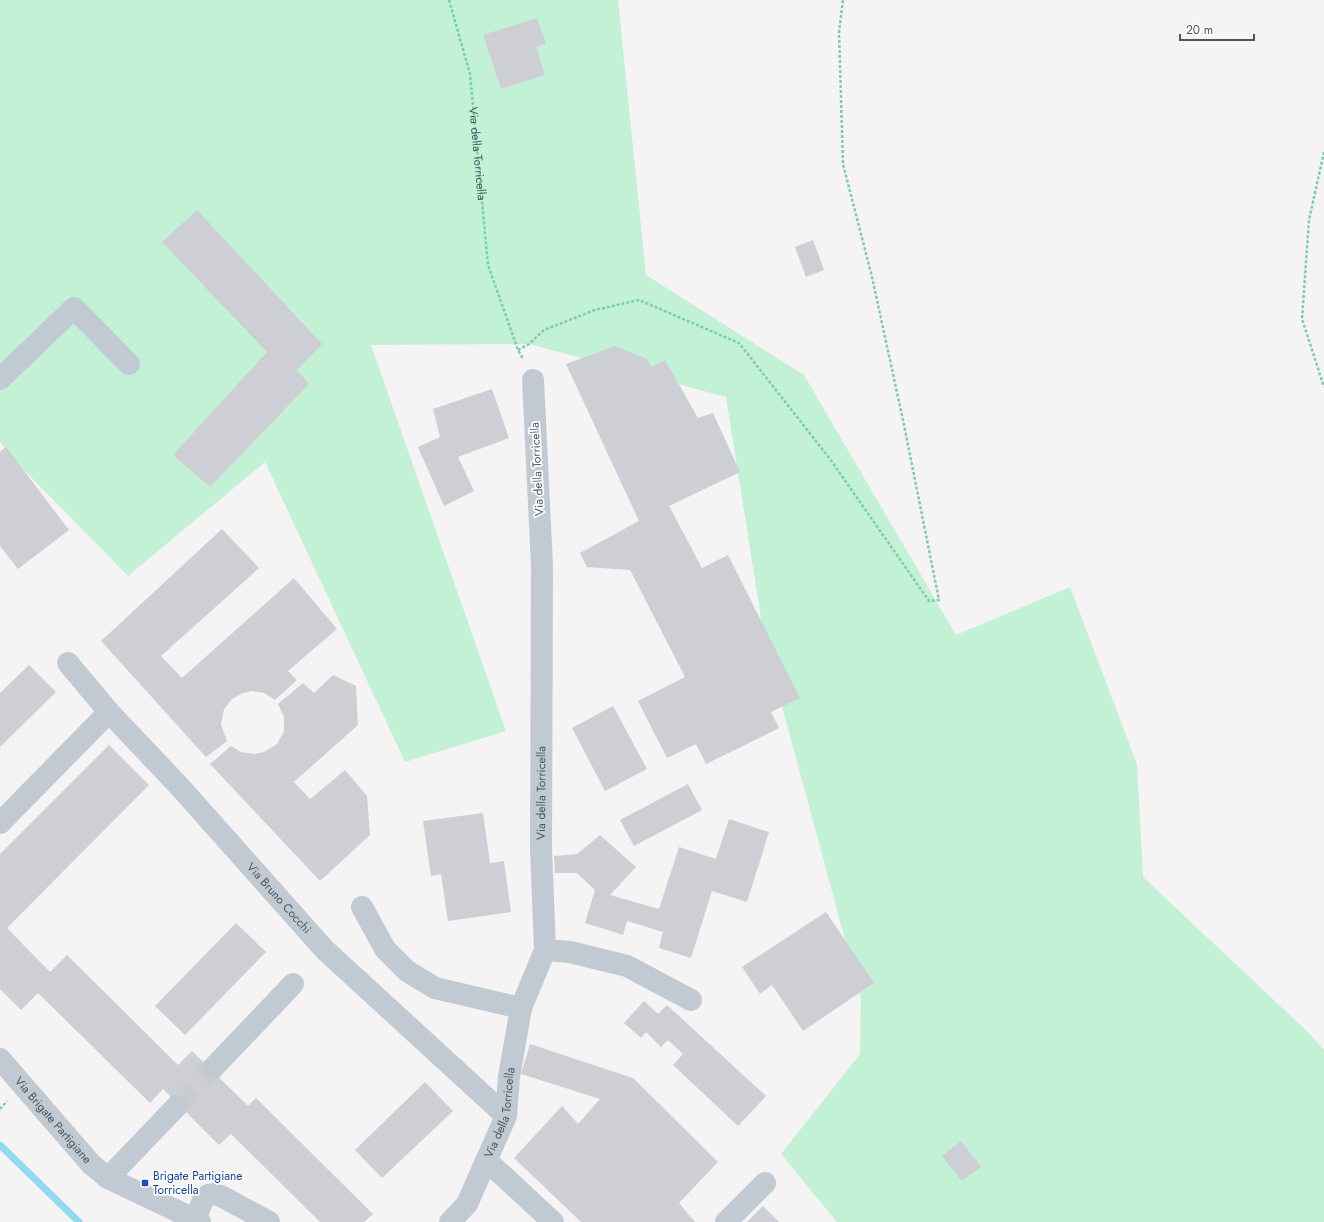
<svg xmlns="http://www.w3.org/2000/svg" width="1324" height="1222" font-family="Jost,sans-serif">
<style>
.green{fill:#c3f1d5}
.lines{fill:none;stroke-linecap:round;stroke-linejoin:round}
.stream{stroke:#90daee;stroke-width:7}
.building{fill:#cdcfd5}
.minor-tunnel{stroke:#caccce;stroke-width:22;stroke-dasharray:22 11;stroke-linecap:butt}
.path{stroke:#7ad0a6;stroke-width:2.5;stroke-dasharray:3 2;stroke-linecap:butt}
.minor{stroke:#c1cad2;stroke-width:22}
.transit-dot{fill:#1a4fb4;stroke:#fff;stroke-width:1.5}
.labels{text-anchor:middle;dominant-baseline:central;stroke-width:3.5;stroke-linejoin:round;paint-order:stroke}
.street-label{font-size:12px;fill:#4a5661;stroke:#fff}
.transit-label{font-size:12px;fill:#164399;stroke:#fff;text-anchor:start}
</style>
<rect width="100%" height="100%" fill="#f5f3f3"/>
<polygon class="green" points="0,0 618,0 646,275 804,375 956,635 1070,587 1137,764 1143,877 1310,1034 1324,1050 1324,1222 837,1222 781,1154 860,1054 861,999 765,643 726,397 529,344 371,345 506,731 405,762 265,462 128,576 17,463 0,442"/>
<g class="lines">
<polyline class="stream" points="0,1145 79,1222"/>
</g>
<g class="building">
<polygon points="537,18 546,44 536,47 545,75 501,89 483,35"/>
<polygon points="197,210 322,344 297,370 309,384 210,487 173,455 267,352 162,242"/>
<polygon points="813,240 824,270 806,277 795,247"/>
<polygon points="615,346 647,359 652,367 665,360 698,418 713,413 740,472 669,506 702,568 728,555 800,698 771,712 779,728 706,764 696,744 667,758 638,701 685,677 630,570 587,567 580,553 639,521 566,364"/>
<polygon points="492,389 509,438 458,457 474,491 444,506 418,447 440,437 433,409"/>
<polygon points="6,447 69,530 18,569 0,546 0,452"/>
<polygon points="222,529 259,568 161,656 182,678 294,578 337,629 288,671 297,680 275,700 264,693 252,691 243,693 232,699 224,709 221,724 227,741 206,757 101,641"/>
<polygon points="29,665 56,692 0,747 0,693"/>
<polygon points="333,675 356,686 358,725 294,782 310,799 345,770 367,796 370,835 320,881 210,764 231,746 241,752 255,754 264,752 277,744 284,731 284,717 278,704 303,683 314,693"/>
<polygon points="613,706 647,769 605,791 572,728"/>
<polygon points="109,745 149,785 7,928 50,972 67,955 178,1065 192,1051 248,1106 256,1098 373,1214 364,1222 320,1222 231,1134 219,1145 163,1089 150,1103 38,993 21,1010 0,989 0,854"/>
<polygon points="688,784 702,810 634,846 620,820"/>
<polygon points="483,813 490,863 504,861 511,912 448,921 441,874 431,876 423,821"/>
<polygon points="729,819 769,832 747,902 712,891 691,958 659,948 663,932 627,921 623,935 585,923 595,890 577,873 555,873 554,856 577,854 600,835 636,867 610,895 659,909 679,847 716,859"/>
<polygon points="826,912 874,983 803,1031 772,985 760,994 742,967"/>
<polygon points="236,923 266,952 185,1035 155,1006"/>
<polygon points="644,1001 658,1014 667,1005 766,1096 738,1126 673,1065 683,1054 668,1040 661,1047 646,1032 641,1038 624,1023"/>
<polygon points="530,1044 633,1078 718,1162 679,1203 695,1222 581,1222 514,1158 562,1106 578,1124 600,1099 521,1074"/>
<polygon points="425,1082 453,1111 382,1178 355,1150"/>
<polygon points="961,1141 981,1167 962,1181 942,1156"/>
<polygon points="763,1206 779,1222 747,1222"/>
</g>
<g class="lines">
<polyline class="minor-tunnel" points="177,1106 213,1068"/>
<g class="path">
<path id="s1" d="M449,0L470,74L488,265L518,350L523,359"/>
<polyline points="1324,152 1309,220 1302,319 1324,387"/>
<polyline points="518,350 529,344 544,330 595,310 639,300 739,343 830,459 929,601 939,600 903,420 872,277 843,164 839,32 843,0"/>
<polyline points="0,1109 7,1101"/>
</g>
<g class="minor">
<polyline points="0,379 74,308 129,364"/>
<path id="s2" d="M68,663L109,712L180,787L325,950L506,1116"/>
<polyline points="0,823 109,712"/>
<polyline points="362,907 385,949 407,971 435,988 521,1008"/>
<polyline points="545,950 570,952 627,966 691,1000"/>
<path id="s3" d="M0,1059L91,1164L108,1178L200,1222"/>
<polyline points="213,1068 293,984"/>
<polyline points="486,1160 553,1222"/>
<polyline points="108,1178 177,1106"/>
<polyline points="195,1219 204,1198 208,1195 214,1194 221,1196 269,1222"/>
<path id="s4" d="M450,1222L467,1204L506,1116L509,1077L521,1008L545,950L541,848L542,566L533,380"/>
<polyline points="726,1222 765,1183"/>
</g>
</g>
<rect class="transit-dot" x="141" y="1179" width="8" height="8" rx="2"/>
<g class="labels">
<g class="street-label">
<text stroke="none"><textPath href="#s1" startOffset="157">Via della Torricella</textPath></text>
<text transform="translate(537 469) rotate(-93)">Via della Torricella</text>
<text stroke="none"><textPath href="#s4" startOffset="450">Via della Torricella</textPath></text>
<text stroke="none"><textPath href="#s2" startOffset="316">Via Bruno Cocchi</textPath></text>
<text stroke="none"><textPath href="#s4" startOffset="123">Via della Torricella</textPath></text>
<text stroke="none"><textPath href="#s3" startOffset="81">Via Brigate Partigiane</textPath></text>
</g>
<g class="transit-label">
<text x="153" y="1176">Brigate Partigiane<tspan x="153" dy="14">Torricella</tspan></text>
</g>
</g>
<path d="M1180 34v6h74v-6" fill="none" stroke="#4a5661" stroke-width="2"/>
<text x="1186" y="34" font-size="12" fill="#4a5661" stroke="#ffffff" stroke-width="3" paint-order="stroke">20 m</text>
</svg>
